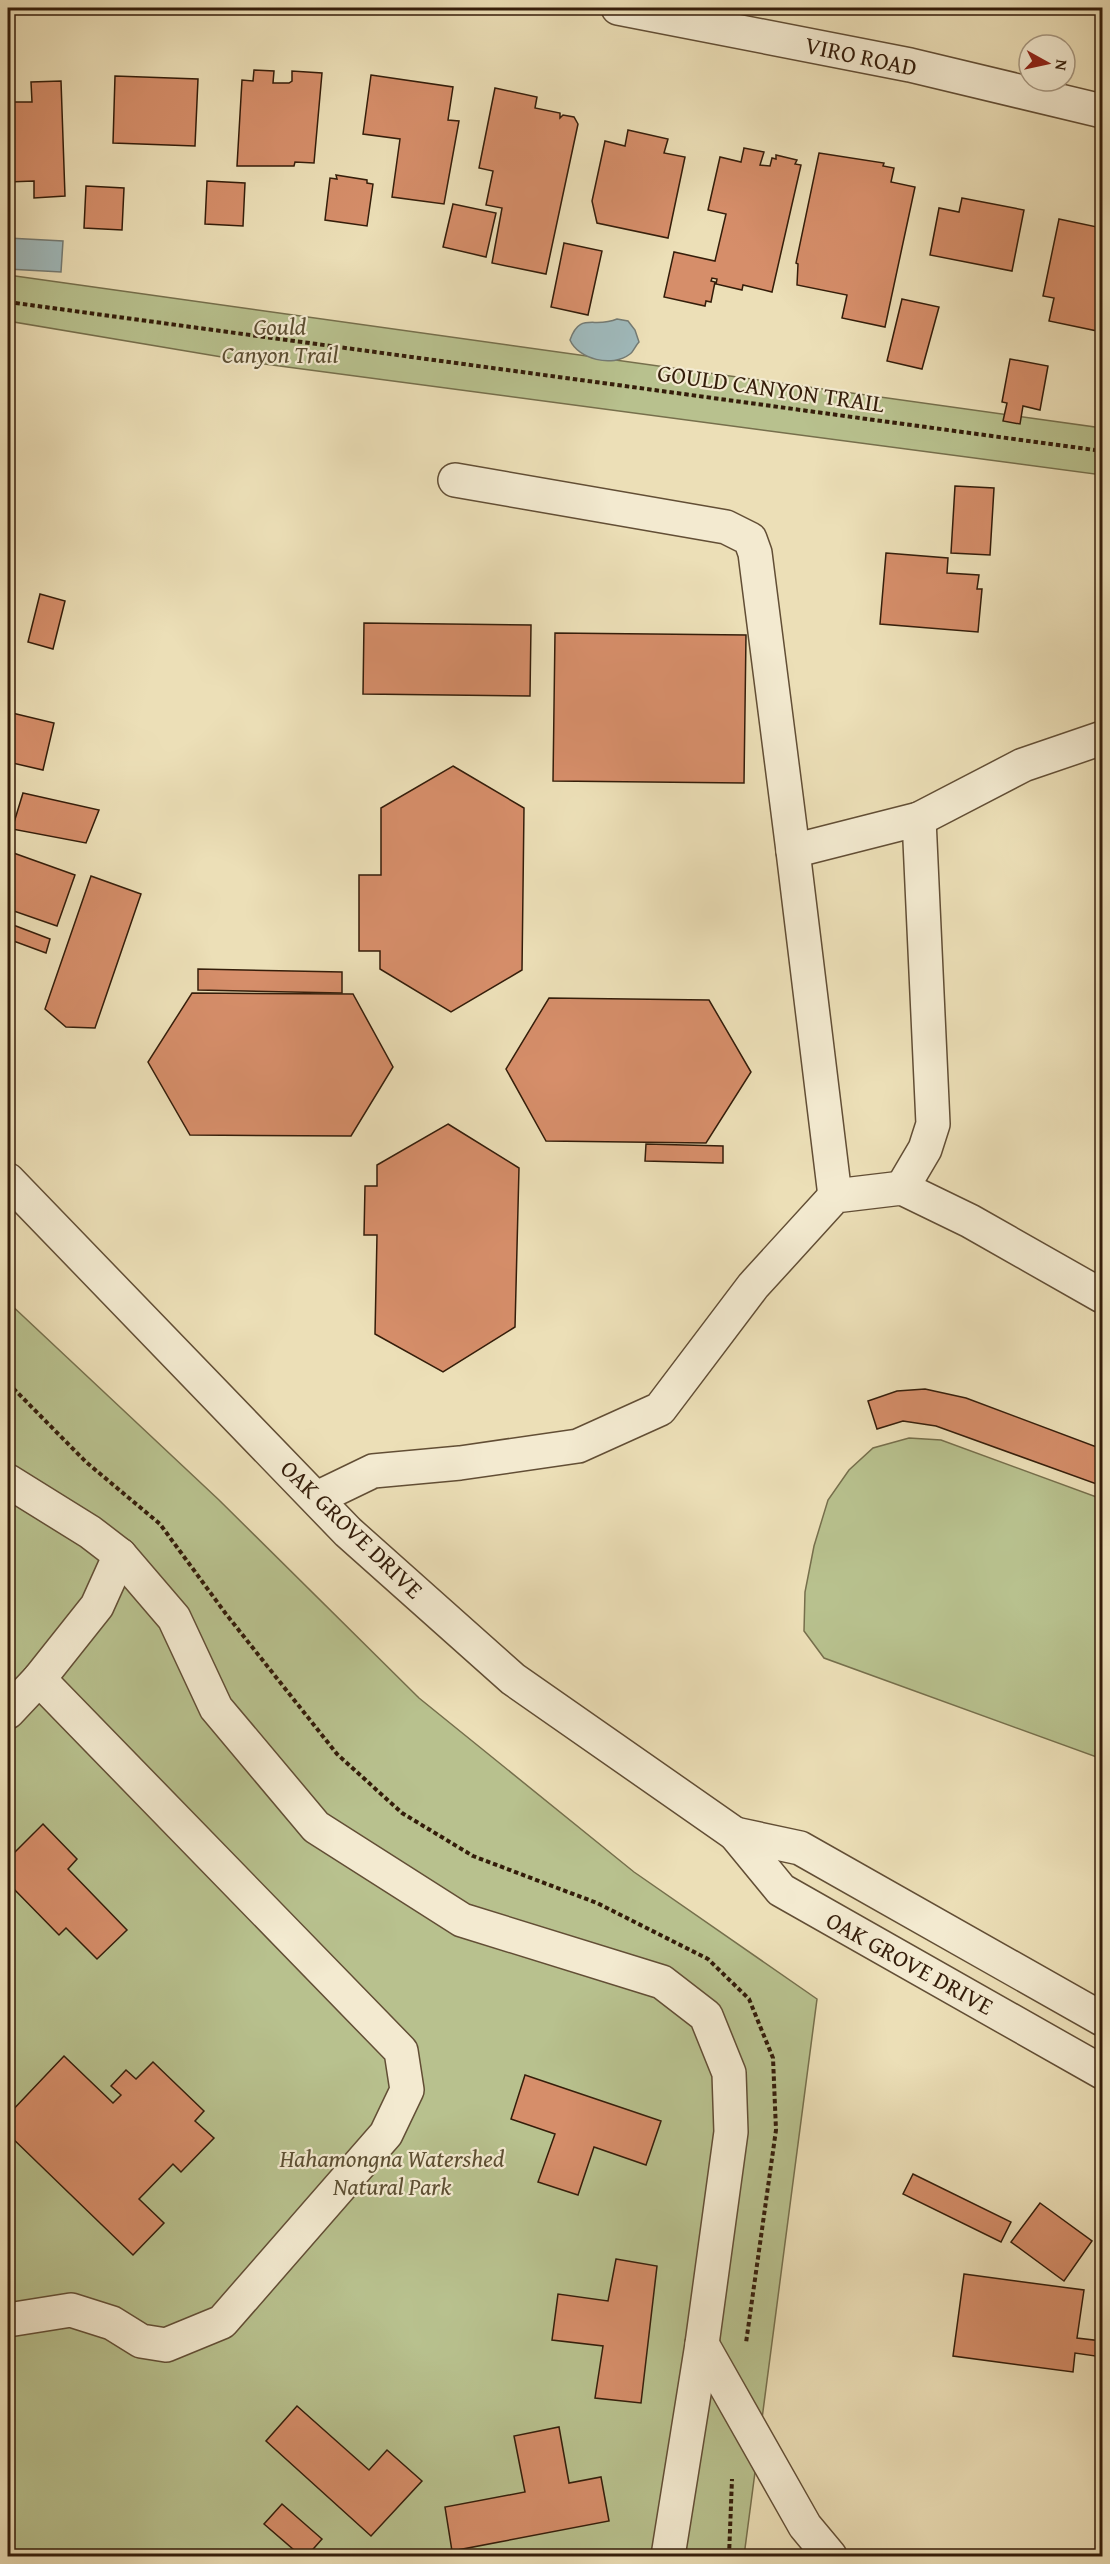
<svg xmlns="http://www.w3.org/2000/svg" width="1110" height="2564" font-family="'Gentium Book Plus',serif">
<style>
.green{fill:#b8c18e;stroke:#766f4c;stroke-width:1.5}
.water{fill:#9fb9bb;stroke:#747b74;stroke-width:1.5}
.building{fill:#d68e6a;stroke:#341d0a;stroke-width:1.5}
.lines{fill:none;stroke-linecap:round;stroke-linejoin:round}
.minor-casing{stroke:#624e35;stroke-width:36}
.path{stroke:#341d0a;stroke-width:4;stroke-dasharray:4.5 3;stroke-linecap:butt}
.minor{stroke:#f3ead0;stroke-width:33}
.labels{text-anchor:middle;dominant-baseline:central;stroke-width:4.5;stroke-linejoin:round;paint-order:stroke}
.street-label{font-size:24px;fill:#341d0a;stroke:#f3ead0}
.park-label{font-size:24px;font-style:italic;fill:#5c4e32;stroke:#f3ead0}
</style>
<rect width="100%" height="100%" fill="#ecdfb7"/>
<filter id="stains"><feTurbulence type="fractalNoise" baseFrequency=".00333" numOctaves="4"/><feColorMatrix values="0 0 0 0 .2 0 0 0 0 .09 0 0 0 0 .02 0 0 0 .5 -.17"/></filter>
<radialGradient id="worn" r=".72"><stop offset=".6" stop-color="#630" stop-opacity="0"/><stop offset="1" stop-color="#630" stop-opacity=".3"/></radialGradient>
<g class="green">
<polygon points="8,275 1102,428 1102,475 257,363 8,321"/>
<polygon points="8,1302 219,1500 419,1698 634,1872 817,1999 744,2556 8,2556"/>
<polygon points="909,1438 941,1440 1102,1499 1102,1759 824,1658 804,1631 805,1592 814,1546 828,1500 849,1470 873,1448"/>
</g>
<g class="water">
<polygon points="8,238 63,241 61,272 8,269"/>
<path d="M617,319L628,321L635,330L639,342C636,345 633,352 630,354C612,368 578,359 570,340C580,311 594,329 617,319Z"/>
</g>
<g class="building">
<polygon points="254,70 274,71 273,83 289,83 292,81 292,71 322,73 314,163 295,162 294,166 237,166 242,80 253,81"/>
<polygon points="371,75 453,87 448,120 459,121 444,204 392,197 400,139 363,134"/>
<polygon points="115,76 198,79 195,146 113,143"/>
<polygon points="61,81 65,196 34,198 34,181 8,182 8,102 32,102 31,82"/>
<polygon points="495,88 537,97 535,108 560,113 560,118 563,115 574,117 578,124 546,274 492,263 502,208 486,205 493,171 479,168"/>
<polygon points="628,130 668,139 664,153 685,157 668,238 597,223 592,201 605,141 625,146"/>
<polygon points="744,148 764,152 760,165 770,166 772,158 776,159 776,155 797,160 795,164 801,165 772,292 743,285 742,290 716,284 717,279 712,278 711,281 715,282 711,302 706,301 705,306 664,297 674,252 715,261 726,214 708,210 720,157 741,162"/>
<polygon points="819,153 884,163 883,166 894,168 891,182 915,187 885,327 842,318 847,295 797,285 798,264 796,263"/>
<polygon points="336,175 367,180 367,183 373,184 367,226 325,220 330,178 337,179"/>
<polygon points="207,181 245,183 243,226 205,224"/>
<polygon points="86,186 124,188 122,230 84,228"/>
<polygon points="962,198 1024,210 1012,271 930,255 939,208 959,212"/>
<polygon points="453,204 496,213 486,257 443,247"/>
<polygon points="1059,219 1102,228 1102,332 1049,321 1054,298 1043,296"/>
<polygon points="564,243 602,251 588,315 551,307"/>
<polygon points="902,299 939,307 922,369 887,361"/>
<polygon points="1010,359 1048,366 1040,410 1023,406 1020,424 1003,421 1007,403 1002,402"/>
<polygon points="955,486 994,488 990,555 951,553"/>
<polygon points="886,553 948,558 947,573 979,575 977,589 982,589 978,632 880,624"/>
<polygon points="40,594 65,601 53,649 28,642"/>
<polygon points="364,623 531,625 530,696 363,694"/>
<polygon points="555,633 746,635 744,783 553,781"/>
<polygon points="8,712 54,723 43,770 8,762"/>
<polygon points="453,766 524,808 522,970 451,1012 380,969 380,951 359,951 359,875 381,875 381,808"/>
<polygon points="23,793 99,810 86,843 12,829"/>
<polygon points="8,851 75,875 57,926 8,909"/>
<polygon points="91,876 141,894 95,1028 66,1027 45,1009"/>
<polygon points="8,923 50,939 46,953 8,939"/>
<polygon points="198,969 342,972 342,993 198,990"/>
<polygon points="192,993 353,994 393,1067 351,1136 190,1135 148,1062"/>
<polygon points="549,998 709,1000 751,1072 706,1143 546,1141 506,1069"/>
<polygon points="448,1124 519,1168 515,1327 443,1372 375,1334 377,1235 364,1235 365,1186 377,1186 377,1165"/>
<polygon points="646,1144 723,1146 723,1163 645,1161"/>
<polygon points="925,1389 966,1398 1102,1449 1102,1486 936,1426 903,1421 877,1429 868,1401 897,1391"/>
<polygon points="43,1824 77,1859 68,1869 127,1930 97,1959 66,1928 59,1935 8,1883 8,1859"/>
<polygon points="64,2056 113,2103 121,2095 111,2086 126,2070 136,2079 153,2062 204,2111 195,2121 214,2138 181,2172 173,2164 139,2199 164,2223 133,2255 8,2134 8,2115"/>
<polygon points="525,2075 661,2121 646,2165 594,2147 578,2195 538,2182 555,2134 511,2119"/>
<polygon points="913,2174 1011,2222 1001,2242 903,2194"/>
<polygon points="1040,2203 1092,2241 1064,2281 1011,2242"/>
<polygon points="616,2259 657,2266 641,2403 595,2398 603,2346 552,2340 558,2294 608,2301"/>
<polygon points="964,2274 1084,2290 1077,2338 1102,2341 1102,2357 1075,2353 1073,2372 953,2356"/>
<polygon points="297,2406 369,2470 387,2450 422,2481 371,2536 266,2441"/>
<polygon points="559,2427 569,2483 601,2477 609,2521 452,2551 445,2507 525,2492 514,2436"/>
<polygon points="282,2504 322,2539 307,2556 301,2556 264,2524"/>
</g>
<g class="lines">
<g class="minor-casing">
<g id="minor">
<polyline points="618,8 910,65 1102,111"/>
<polyline points="455,480 726,527 750,539 755,553 793,851 919,819 933,1124 925,1149 902,1188"/>
<polyline points="919,819 1023,765 1102,738"/>
<polyline points="793,851 835,1196"/>
<polyline points="8,1180 348,1532 513,1679 735,1834 781,1890 1102,2072"/>
<polyline points="8,1481 90,1532 120,1555 174,1618 216,1708 316,1827 462,1920 662,1982 706,2016 729,2073 731,2132 702,2344 668,2556"/>
<polyline points="317,1498 373,1471 460,1463 578,1446 660,1409 753,1286 835,1196 902,1188 970,1221 1102,1296"/>
<polyline points="8,1712 39,1679 97,1606 120,1555"/>
<polyline points="735,1834 800,1848 1102,2019"/>
<polyline points="8,2320 71,2310 112,2323 141,2341 166,2345 222,2322 386,2134 407,2090 401,2051 39,1679"/>
<polyline points="702,2344 805,2526 830,2556"/>
</g>
</g>
<g class="path">
<polyline points="8,302 1102,451"/>
<polyline points="8,1383 86,1462 160,1524 226,1614 337,1754 402,1813 473,1856 597,1903 708,1959 749,1999 773,2058 776,2130 746,2343"/>
<polyline points="729,2556 732,2479"/>
</g>
<use href="#minor" class="minor"/>
</g>
<g class="labels">
<g class="street-label">
<text transform="translate(861 56) rotate(12)">VIRO ROAD</text>
<text transform="translate(771 388) rotate(8)">GOULD CANYON TRAIL</text>
<text transform="translate(352 1529) rotate(44)">OAK GROVE DRIVE</text>
<text transform="translate(910 1963) rotate(29)">OAK GROVE DRIVE</text>
</g>
<g class="park-label">
<text x="280" y="326">Gould<tspan x="280" dy="28">Canyon Trail</tspan></text>
<text x="392" y="2158">Hahamongna Watershed<tspan x="392" dy="28">Natural Park</tspan></text>
</g>
</g>
<rect width="1110" height="2564" fill="none" stroke="#ecdfb7" stroke-width="30"/>
<rect x="9" y="9" width="1092" height="2546" fill="none" stroke="#341d0a" stroke-width="3"/>
<rect x="15" y="15" width="1080" height="2534" fill="none" stroke="#341d0a" stroke-width="1.5"/>
<g transform="translate(1047 63) rotate(98)"><circle r="28" fill="#f3ead0" stroke="#a79881" stroke-width="1.5"/>
<path d="M0-4.5L10 22L0 15L-10 22Z" fill="#8f2418"/>
<text y="-9" font-size="16" font-weight="bold" text-anchor="middle" fill="#341d0a">N</text>
</g>
<rect width="100%" height="100%" filter="url(#stains)"/>
<rect width="100%" height="100%" fill="url(#worn)"/>
</svg>
